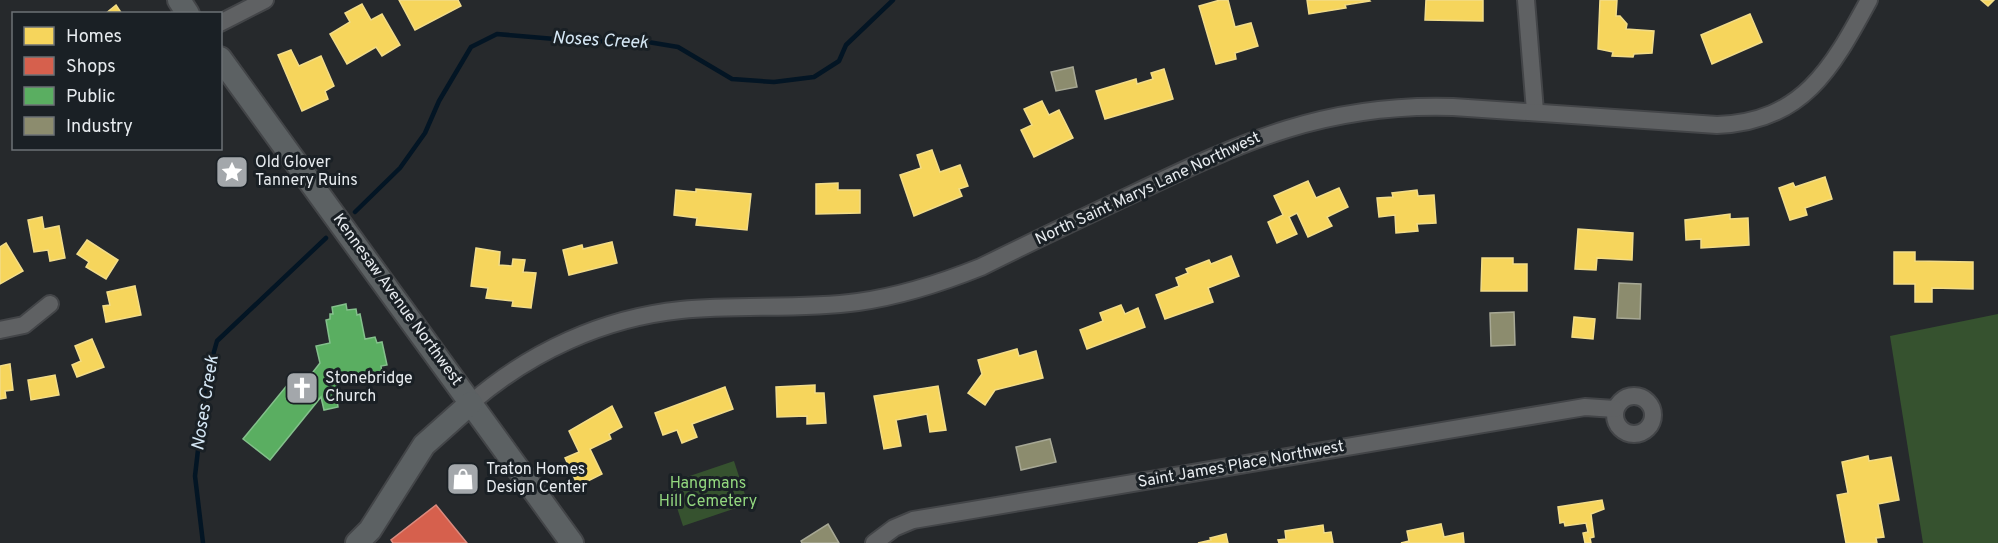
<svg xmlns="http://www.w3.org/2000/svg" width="1998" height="543" font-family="Overpass,sans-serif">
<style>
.green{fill:#36522f}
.homes{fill:#f6d55c;stroke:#f2dc88;stroke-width:1.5}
.shops{fill:#d6604d;stroke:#db8a7e;stroke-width:1.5}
.public{fill:#5aae61;stroke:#84c08c;stroke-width:1.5}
.industry{fill:#8c8c6e;stroke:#a7a895;stroke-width:1.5}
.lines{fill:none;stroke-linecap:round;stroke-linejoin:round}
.stream{stroke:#031524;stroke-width:4.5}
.street-casing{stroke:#434548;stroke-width:20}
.secondary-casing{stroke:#434548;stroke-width:26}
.street{stroke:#5f6163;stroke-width:16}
.secondary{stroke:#5c6163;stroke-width:22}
.labels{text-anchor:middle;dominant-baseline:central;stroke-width:6;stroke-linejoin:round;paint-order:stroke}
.poi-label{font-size:16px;fill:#e7ebef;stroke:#1a2025;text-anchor:start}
.street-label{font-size:16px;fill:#e7ebef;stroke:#1a2025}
.park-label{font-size:16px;fill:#93d77f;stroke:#1a2025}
.water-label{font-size:18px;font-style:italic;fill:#d5e7f5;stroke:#1a2025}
</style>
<rect width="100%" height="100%" fill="#26292c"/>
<g class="green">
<polygon points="1998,314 1998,543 1923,543 1890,336"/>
<polygon points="734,461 748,504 683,526 669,483"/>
</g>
<g class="homes">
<polygon points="399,0 458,0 461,6 415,30"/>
<polygon points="1220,0 1228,0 1235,27 1251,23 1258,46 1235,53 1236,59 1216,64 1199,6"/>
<polygon points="1307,0 1369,0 1370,1 1345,5 1346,8 1309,14"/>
<polygon points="1426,0 1483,0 1483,21 1425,20"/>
<polygon points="1600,0 1617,0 1616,16 1620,16 1627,24 1626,29 1654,31 1652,53 1634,54 1633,57 1612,56 1613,52 1598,49"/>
<polygon points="1981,0 1994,0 1988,6"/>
<polygon points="362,4 371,20 382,14 400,45 382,56 376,47 347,64 330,34 350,22 345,13"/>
<polygon points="116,5 122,14 105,14"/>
<polygon points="1750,14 1762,42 1712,64 1701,35"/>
<polygon points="291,50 299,66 321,56 334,86 325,91 328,99 302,111 278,55"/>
<polygon points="1164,69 1173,99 1105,119 1096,91 1136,79 1137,84 1153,79 1151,73"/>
<polygon points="1042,101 1049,115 1059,110 1073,138 1034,157 1021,130 1032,125 1024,109"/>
<polygon points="932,150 940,172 960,165 968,186 959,189 962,196 914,216 900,175 921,168 917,155"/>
<polygon points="1825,177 1832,199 1805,208 1807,215 1790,220 1779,188 1793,183 1795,187"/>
<polygon points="1308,181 1316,198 1339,188 1348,207 1327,217 1332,226 1308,237 1297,213 1289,217 1297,234 1277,243 1268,222 1283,215 1274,196"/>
<polygon points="838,183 838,190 860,190 860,213 816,214 816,184"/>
<polygon points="696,189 751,194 747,230 696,225 697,218 674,215 676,190 696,192"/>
<polygon points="1417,190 1418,196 1434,195 1436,223 1417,224 1418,231 1396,233 1395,215 1379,217 1377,198 1393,197 1392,193"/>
<polygon points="1730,214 1730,219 1748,218 1749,245 1701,248 1701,239 1686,240 1685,220"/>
<polygon points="42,217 44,229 59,226 65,258 50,261 48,250 34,252 28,220"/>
<polygon points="1578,229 1633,233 1632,260 1597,258 1596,270 1575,269"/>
<polygon points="87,240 118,260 106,279 86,267 89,262 77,254"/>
<polygon points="612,242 617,263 569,275 563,250 582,245 583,249"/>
<polygon points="6,243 23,271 0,284 0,247"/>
<polygon points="476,248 500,252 499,265 512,266 513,259 525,260 523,272 536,273 531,308 512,306 513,301 486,298 488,288 471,286"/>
<polygon points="1894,252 1915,252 1915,261 1973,262 1973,289 1932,288 1932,302 1915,302 1915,284 1894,284"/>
<polygon points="1231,256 1239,276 1208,288 1213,302 1165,319 1156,295 1179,286 1176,278 1188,273 1186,269 1209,260 1211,264"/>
<polygon points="1482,258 1513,258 1513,264 1527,264 1527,291 1481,291"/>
<polygon points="135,286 141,315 106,322 103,306 110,305 107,292"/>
<polygon points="1121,305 1125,314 1138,308 1145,327 1087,349 1080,330 1103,321 1100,313"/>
<polygon points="1574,317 1595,319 1593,339 1572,337"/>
<polygon points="92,339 104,367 77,377 72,365 81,361 75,346"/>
<polygon points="1017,349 1019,356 1036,351 1043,378 995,390 985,405 968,393 982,374 978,360"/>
<polygon points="10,364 13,390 5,391 6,398 0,399 0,366"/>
<polygon points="55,375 59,395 31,400 28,380"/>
<polygon points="815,385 815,393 824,393 826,423 807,424 807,416 777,417 776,387"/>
<polygon points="938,386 946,430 930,432 927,414 896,420 901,446 884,449 874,396"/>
<polygon points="725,387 733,409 692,424 697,437 682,443 677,430 663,435 655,413"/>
<polygon points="612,406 622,427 609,434 611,439 590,449 602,474 578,486 565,458 579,452 569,431"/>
<polygon points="1868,456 1869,461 1891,457 1899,500 1878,504 1884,537 1876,538 1877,543 1846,543 1837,495 1848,493 1842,462"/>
<polygon points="1602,500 1604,509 1591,514 1594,537 1590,538 1591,543 1585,543 1583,533 1588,532 1586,523 1565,526 1564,522 1560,523 1558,507"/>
<polygon points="1441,524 1444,537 1463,533 1464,543 1401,543 1409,541 1407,531"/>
<polygon points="1323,525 1324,533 1331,532 1333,543 1279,543 1278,540 1286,539 1285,531"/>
<polygon points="1226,534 1228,543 1198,543 1211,540 1210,538"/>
</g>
<polygon class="shops" points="436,505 467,543 393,543 391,540"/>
<polygon class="public" points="346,304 347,310 356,309 357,315 360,314 365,339 375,337 377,343 382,342 387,365 381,366 382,372 337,381 340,393 336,394 338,407 324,410 321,397 270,460 243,439 293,378 305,388 308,384 306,381 320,363 316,346 330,343 326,320 330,319 330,314 333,314 332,307"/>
<g class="industry">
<polygon points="1073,67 1077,87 1056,91 1051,72"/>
<polygon points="1619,283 1641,284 1640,319 1617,318"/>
<polygon points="1514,312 1515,345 1491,346 1490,313"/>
<polygon points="1050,439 1056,462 1021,470 1016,447"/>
<polygon points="828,524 839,543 802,543 801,541"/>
</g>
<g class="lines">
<g class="stream">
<polyline points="355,212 400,168 425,133 439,101 471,47 497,34 590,42 630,39 678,47 732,79 774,82 814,77 839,61 846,45 893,0"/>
<polyline points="203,543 195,476 206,380 217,341 326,238"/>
</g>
<g class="street-casing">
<g id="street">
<polyline points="1526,0 1535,111"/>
<polyline points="220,23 265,0"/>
<polyline points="0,330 24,325 50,304"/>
<circle cx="1634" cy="415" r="19"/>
<path d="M471,403C530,352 603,318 681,310C740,304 799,310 858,302C901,296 941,283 981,267C1031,242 1082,218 1133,194C1244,141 1326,103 1453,107L1717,125C1803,122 1832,68 1869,0"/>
<polyline points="874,543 894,528 913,520 1585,407 1615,409"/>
</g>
</g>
<g class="secondary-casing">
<g id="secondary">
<polyline points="179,0 188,14"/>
<polyline points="220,58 572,543"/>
<polyline points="357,543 370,530 424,445 471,403"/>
</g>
</g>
<use href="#street" class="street"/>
<use href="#secondary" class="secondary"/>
</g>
<defs>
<g id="sight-square" transform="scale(1.725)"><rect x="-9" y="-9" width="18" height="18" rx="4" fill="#a3a7ab" stroke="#1a2025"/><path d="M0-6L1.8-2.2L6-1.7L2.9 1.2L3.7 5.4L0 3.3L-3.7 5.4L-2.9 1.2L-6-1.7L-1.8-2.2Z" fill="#fff"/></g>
<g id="church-square" transform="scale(1.725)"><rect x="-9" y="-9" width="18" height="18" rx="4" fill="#a3a7ab" stroke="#1a2025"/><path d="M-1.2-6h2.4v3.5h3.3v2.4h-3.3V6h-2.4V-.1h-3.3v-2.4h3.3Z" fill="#fff"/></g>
<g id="shop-square" transform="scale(1.725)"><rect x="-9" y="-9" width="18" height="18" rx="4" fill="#a3a7ab" stroke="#1a2025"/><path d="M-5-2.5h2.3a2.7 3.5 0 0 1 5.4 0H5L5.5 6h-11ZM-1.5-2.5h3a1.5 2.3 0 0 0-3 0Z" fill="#fff"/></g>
</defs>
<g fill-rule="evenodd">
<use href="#sight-square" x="232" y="172"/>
<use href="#church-square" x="302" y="388"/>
<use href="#shop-square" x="463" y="479"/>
</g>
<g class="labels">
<g class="poi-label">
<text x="255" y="163">Old Glover<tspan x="255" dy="18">Tannery Ruins</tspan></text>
<text x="325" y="379">Stonebridge<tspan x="325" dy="18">Church</tspan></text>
<text x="486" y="470">Traton Homes<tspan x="486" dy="18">Design Center</tspan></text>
</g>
<g class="street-label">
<text transform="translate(1148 189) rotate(-25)">North Saint Marys Lane Northwest</text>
<text transform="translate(397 300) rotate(54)">Kennesaw Avenue Northwest</text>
<text transform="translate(1241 465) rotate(-10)">Saint James Place Northwest</text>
</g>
<g class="park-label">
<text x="708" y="484">Hangmans<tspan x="708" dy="18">Hill Cemetery</tspan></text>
</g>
<g class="water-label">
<text transform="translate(600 41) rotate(3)">Noses Creek</text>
<text transform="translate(206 403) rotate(-81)">Noses Creek</text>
</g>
</g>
<rect x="12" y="12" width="210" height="138" fill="#1a2025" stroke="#6c7176" stroke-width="1.5"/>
<rect x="24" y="27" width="30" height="18" fill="#f6d55c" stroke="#6c7176" stroke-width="1.5"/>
<text x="66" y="42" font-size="18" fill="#e7ebef">Homes</text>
<rect x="24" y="57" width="30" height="18" fill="#d6604d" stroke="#6c7176" stroke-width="1.5"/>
<text x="66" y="72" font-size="18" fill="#e7ebef">Shops</text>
<rect x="24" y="87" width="30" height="18" fill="#5aae61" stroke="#6c7176" stroke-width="1.5"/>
<text x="66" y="102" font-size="18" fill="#e7ebef">Public</text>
<rect x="24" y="117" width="30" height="18" fill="#8c8c6e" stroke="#6c7176" stroke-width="1.5"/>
<text x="66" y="132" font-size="18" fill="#e7ebef">Industry</text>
</svg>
